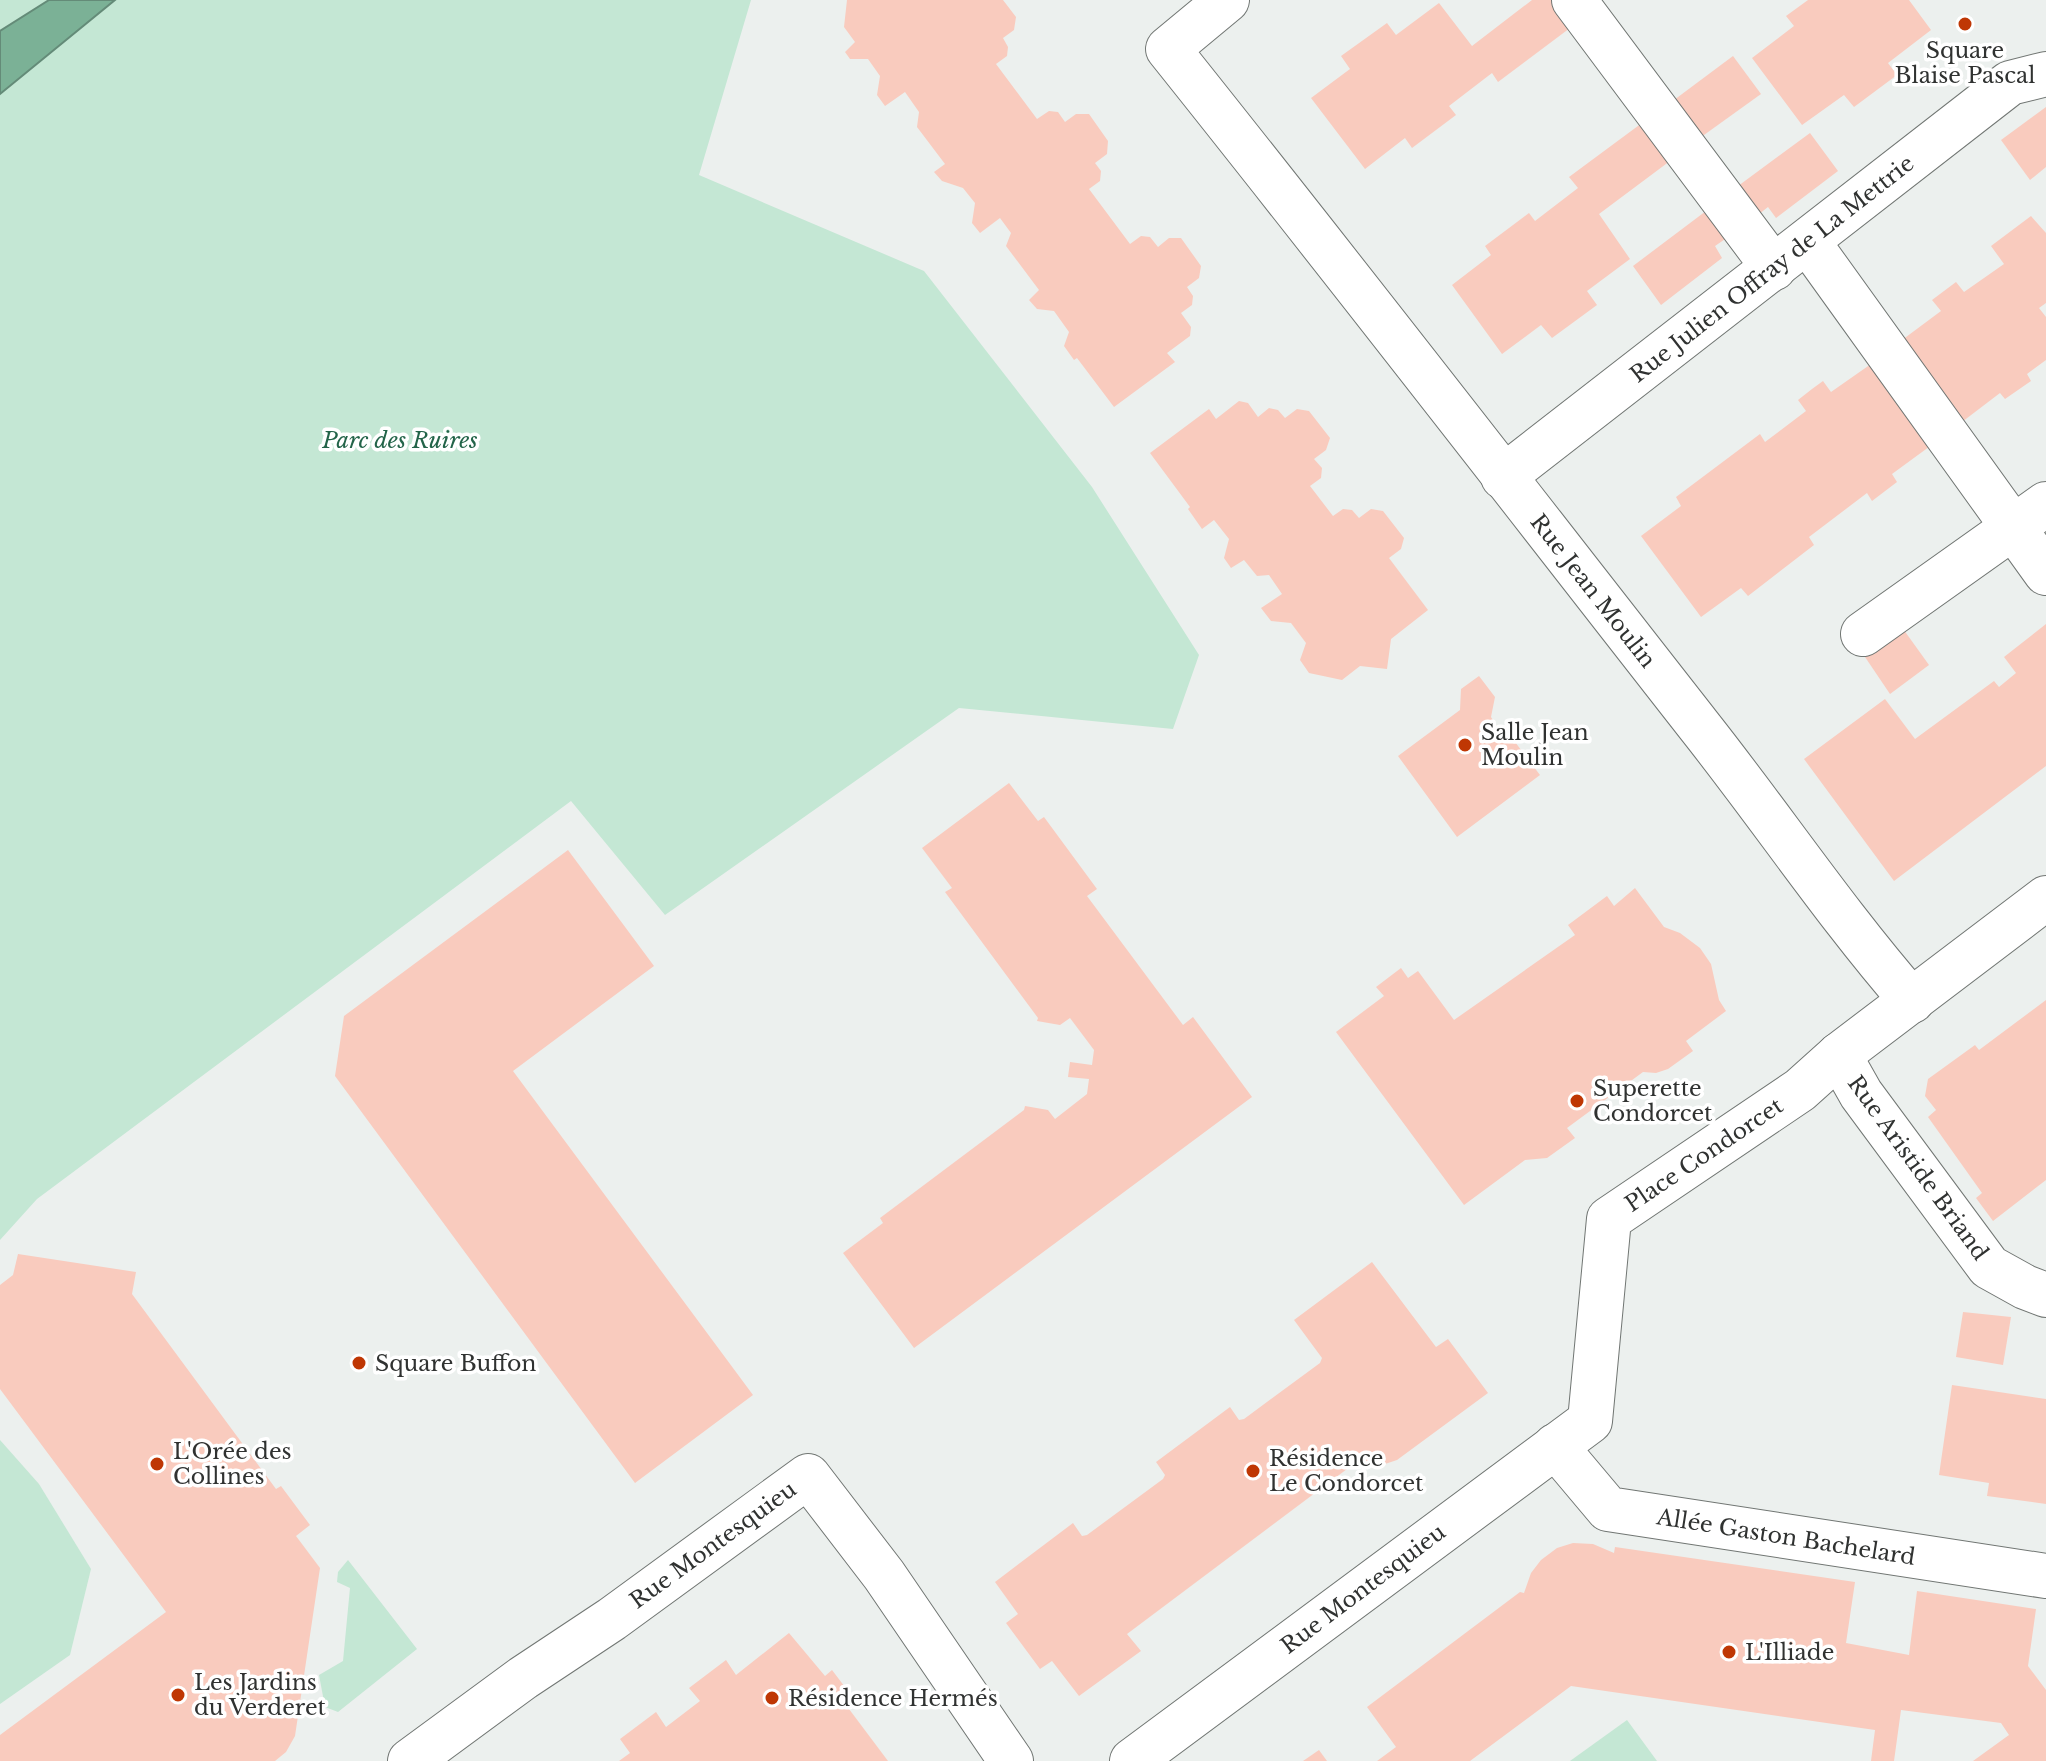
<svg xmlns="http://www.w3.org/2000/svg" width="2046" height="1761" font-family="'Libre Baskerville',serif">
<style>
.green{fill:#c4e7d4}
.water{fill:#7bb196;stroke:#648b78;stroke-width:2}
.building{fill:#f9cbbe}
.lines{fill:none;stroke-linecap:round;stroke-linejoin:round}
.minor-casing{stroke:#717673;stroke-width:46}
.minor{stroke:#fff;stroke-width:44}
.poi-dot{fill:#bf3704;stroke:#fff;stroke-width:3}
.labels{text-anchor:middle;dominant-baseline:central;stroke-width:7;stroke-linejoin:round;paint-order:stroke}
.poi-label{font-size:22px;fill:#303231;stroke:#fff;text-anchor:start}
.street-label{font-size:22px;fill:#303231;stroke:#fff}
.park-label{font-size:22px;font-style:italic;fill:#236449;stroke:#fff}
</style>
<rect width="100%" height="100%" fill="#ecf0ee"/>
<g class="green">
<polygon points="0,0 751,0 699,175 924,271 1092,487 1199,655 1173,729 959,708 665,915 571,801 37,1199 0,1240"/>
<polygon points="0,1440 39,1484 91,1569 70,1655 0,1704"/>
<polygon points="348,1560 417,1649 338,1712 325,1707 319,1675 343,1661 350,1588 337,1582 338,1572"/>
<polygon points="1627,1720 1657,1761 1570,1761"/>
</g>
<polygon class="water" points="49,0 115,0 0,94 0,31"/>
<g class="building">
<polygon points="847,0 1003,0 1016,17 1014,30 1003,38 1008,47 1007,56 996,64 1037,119 1049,111 1058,112 1065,122 1076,114 1089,114 1108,141 1107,154 1095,163 1101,171 1100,181 1089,189 1130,244 1141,236 1150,237 1158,247 1169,238 1181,238 1201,266 1199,278 1187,287 1193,296 1192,305 1181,313 1191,327 1190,336 1167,353 1175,362 1114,407 1077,358 1074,360 1064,346 1069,332 1054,311 1037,309 1029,300 1039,290 1006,246 1011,233 1000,218 980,233 972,223 975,203 963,188 942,181 934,172 945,164 917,127 919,112 905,92 885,106 877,95 880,76 868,59 850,59 845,52 855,42 844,27"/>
<polygon points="1532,0 1556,0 1574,25 1498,82 1492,73 1449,106 1456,115 1412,148 1405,138 1365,169 1311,98 1350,69 1341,56 1387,23 1396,35 1439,3 1472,46"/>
<polygon points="1808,0 1909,0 1931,30 1888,63 1897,75 1854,107 1844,95 1802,125 1752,58 1794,26 1786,16"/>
<polygon points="1733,56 1761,94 1697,140 1670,103"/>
<polygon points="2046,107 2046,167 2030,180 2001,140"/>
<polygon points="1646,120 1674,158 1599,214 1630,259 1587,291 1597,305 1552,338 1541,325 1502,354 1452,285 1491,255 1485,246 1529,213 1535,221 1578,188 1569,177"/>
<polygon points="1810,133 1838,171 1776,218 1768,207 1754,218 1734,189"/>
<polygon points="1710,208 1731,235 1715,246 1722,258 1661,305 1633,266"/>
<polygon points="2031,216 2046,233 2046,303 2039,308 2046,317 2046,360 2027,374 2031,381 2005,399 2000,393 1958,425 1898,343 1941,311 1932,300 1956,282 1964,292 2004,264 1991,246"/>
<polygon points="1871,364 1933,444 1892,474 1897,482 1872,501 1867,493 1809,537 1814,545 1748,596 1741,588 1701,617 1641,536 1681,506 1676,497 1760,434 1765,442 1806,411 1798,400 1812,389 1823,381 1831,392"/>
<polygon points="1239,401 1248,403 1258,417 1269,408 1278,410 1285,418 1297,409 1309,411 1330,438 1326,450 1314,459 1322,468 1321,478 1310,486 1333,516 1343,509 1352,510 1359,518 1371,509 1383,511 1404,538 1401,549 1389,558 1428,610 1391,639 1387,669 1360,666 1342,680 1309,673 1300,660 1306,643 1291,623 1271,621 1261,608 1282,594 1269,575 1257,576 1244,560 1231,568 1224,558 1229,539 1214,520 1202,529 1188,509 1190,507 1150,453 1209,409 1216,419"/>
<polygon points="2046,624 2046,766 1894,881 1804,759 1885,699 1915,739 1994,681 1999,687 2016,673 2004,657"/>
<polygon points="1901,626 1929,665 1890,694 1863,654"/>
<polygon points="1479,676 1495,697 1491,717 1501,733 1506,730 1540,775 1457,837 1398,756 1460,710 1461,689"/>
<polygon points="1009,783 1038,821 1044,817 1097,889 1087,896 1183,1025 1193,1017 1252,1097 914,1348 843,1253 883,1223 880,1218 1024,1110 1025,1106 1048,1110 1055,1119 1087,1094 1089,1079 1068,1077 1070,1062 1092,1065 1094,1050 1070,1018 1060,1025 1037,1021 1038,1018 945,892 952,888 922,848"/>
<polygon points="568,850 654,966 513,1071 753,1395 635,1483 335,1076 344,1016"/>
<polygon points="1635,888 1664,927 1680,933 1700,948 1711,964 1719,1000 1726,1011 1686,1041 1693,1051 1668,1069 1656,1073 1643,1072 1567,1128 1575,1138 1547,1158 1525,1160 1464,1205 1336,1032 1384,996 1376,987 1401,968 1408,978 1418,971 1454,1020 1575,935 1568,925 1607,896 1614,906"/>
<polygon points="2046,1000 2046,1180 1993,1221 1976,1198 1982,1193 1928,1117 1936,1110 1925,1096 1928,1079 1975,1045 1979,1050"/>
<polygon points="18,1254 136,1272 132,1294 276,1489 281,1486 310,1525 296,1536 320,1568 295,1736 286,1752 275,1761 0,1761 0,1735 166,1612 0,1389 0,1285 13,1275"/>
<polygon points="1372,1262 1436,1347 1448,1339 1488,1393 1397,1460 1376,1467 1355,1463 1127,1634 1141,1651 1079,1696 1052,1661 1040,1669 1006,1623 1018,1614 995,1582 1073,1523 1082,1536 1087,1535 1163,1479 1165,1475 1156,1462 1230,1407 1239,1420 1244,1419 1320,1363 1322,1358 1294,1320"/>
<polygon points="1963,1312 2011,1317 2003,1365 1956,1357"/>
<polygon points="1952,1385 2046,1399 2046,1504 1987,1496 1989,1483 1939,1475"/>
<polygon points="1573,1543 1593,1544 1614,1553 1615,1547 1855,1582 1846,1643 1909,1655 1917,1591 2036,1609 2028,1666 2046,1690 2046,1761 1973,1761 2009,1735 2001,1723 1901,1710 1894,1761 1871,1761 1875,1730 1571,1686 1470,1761 1377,1761 1396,1747 1367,1707 1520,1592 1524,1593 1531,1573 1541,1560 1557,1548"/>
<polygon points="789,1633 825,1676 832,1670 851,1695 843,1701 888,1761 619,1761 630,1753 620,1739 656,1712 666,1727 700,1701 689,1688 726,1660 736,1675"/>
<polygon points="1319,1750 1327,1761 1303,1761"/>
</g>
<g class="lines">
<g class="minor-casing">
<g id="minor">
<path d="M1227,0L1168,49C1348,274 1523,501 1700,727C1772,818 1836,914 1912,1001"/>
<polyline points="1574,0 1774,268"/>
<polyline points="1808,242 2046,573"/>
<polyline points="1503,477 2010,83 2046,74"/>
<polyline points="1863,634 2046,504"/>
<polyline points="1839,1055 1861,1094 1989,1267 2025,1287 2046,1295"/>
<polyline points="1555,1446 1608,1509 2046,1576"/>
<polyline points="410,1761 523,1678 612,1619 808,1476 884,1575 1011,1761"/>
<polyline points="1132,1761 1590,1421 1609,1219 1800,1090 1839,1055 2046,898"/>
</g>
</g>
<use href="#minor" class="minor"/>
</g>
<g class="poi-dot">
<circle cx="1965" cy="24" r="8"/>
<circle cx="1465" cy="745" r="8"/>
<circle cx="1577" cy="1101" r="8"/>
<circle cx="359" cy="1363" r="8"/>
<circle cx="157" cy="1464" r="8"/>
<circle cx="1253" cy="1471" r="8"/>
<circle cx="1729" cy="1652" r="8"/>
<circle cx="178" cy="1695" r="8"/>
<circle cx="772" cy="1698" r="8"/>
</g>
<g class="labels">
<g class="poi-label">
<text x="1965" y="50" text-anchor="middle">Square<tspan x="1965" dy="25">Blaise Pascal</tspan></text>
<text x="1481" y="732">Salle Jean<tspan x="1481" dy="25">Moulin</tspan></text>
<text x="1593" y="1088">Superette<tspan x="1593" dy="25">Condorcet</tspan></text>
<text x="375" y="1363">Square Buffon</text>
<text x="173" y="1451">L'Orée des<tspan x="173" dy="25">Collines</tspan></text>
<text x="1269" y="1458">Résidence<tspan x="1269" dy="25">Le Condorcet</tspan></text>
<text x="1745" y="1652">L'Illiade</text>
<text x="194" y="1682">Les Jardins<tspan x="194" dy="25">du Verderet</tspan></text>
<text x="788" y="1698">Résidence Hermés</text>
</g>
<g class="street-label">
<text transform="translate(1772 269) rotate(-38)">Rue Julien Offray de La Mettrie</text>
<text transform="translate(1593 591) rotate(52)">Rue Jean Moulin</text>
<text transform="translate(1704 1155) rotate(-34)">Place Condorcet</text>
<text transform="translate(1918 1168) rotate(54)">Rue Aristide Briand</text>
<text transform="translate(1786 1537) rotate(9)">Allée Gaston Bachelard</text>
<text transform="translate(713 1545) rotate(-36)">Rue Montesquieu</text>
<text transform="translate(1363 1589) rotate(-37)">Rue Montesquieu</text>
</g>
<g class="park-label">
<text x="400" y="440">Parc des Ruires</text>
</g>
</g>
</svg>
